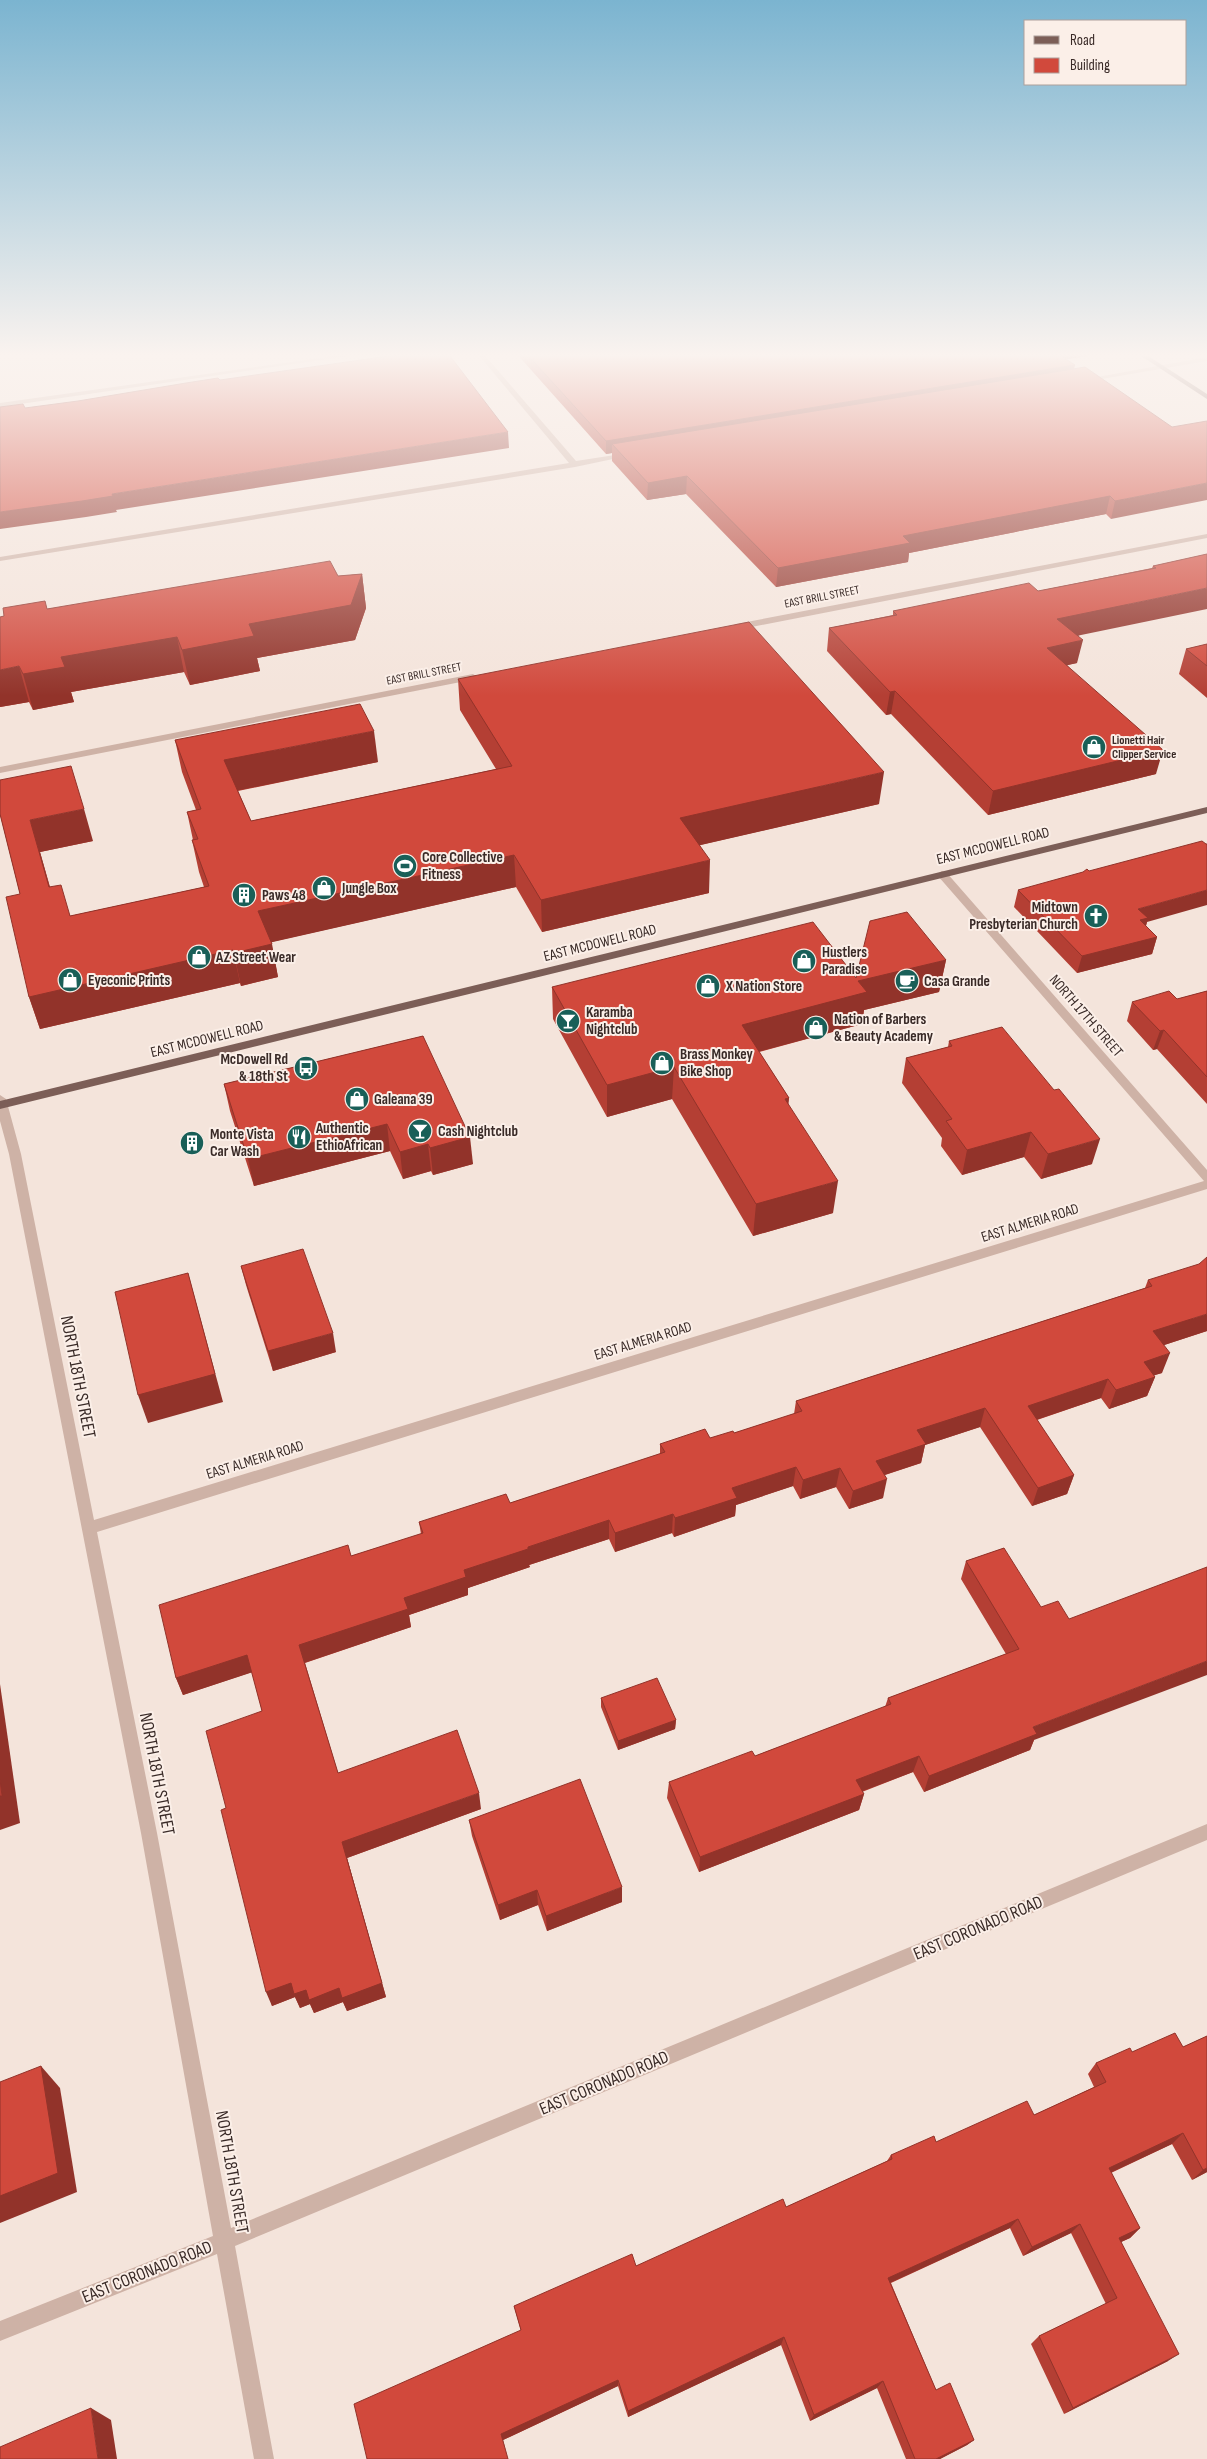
<svg xmlns="http://www.w3.org/2000/svg" width="1207" height="2459" font-family="'Sofia Sans Condensed',sans-serif">
<style>
.lines{fill:none;stroke-linecap:round;stroke-linejoin:round}
.minor{fill:#ceb2a6;fill-rule:evenodd}
.major{fill:#7c5e57;fill-rule:evenodd}
.wall{fill:#b43f34}
.shaded-wall{fill:#92332a}
.building{fill:#d1493c;stroke:#92332a}
.labels{text-anchor:middle;dominant-baseline:central;stroke-width:4;stroke-linejoin:round;paint-order:stroke}
.far-street-label{font-size:12px;fill:#392a27;stroke:#fbefe8}
.far-poi-label{font-size:12px;font-weight:bold;fill:#392a27;stroke:#fbefe8;text-anchor:start}
.street-label{font-size:15px;fill:#392a27;stroke:#fbefe8}
.poi-label{font-size:15px;font-weight:bold;fill:#392a27;stroke:#fbefe8;text-anchor:start}
.near-street-label{font-size:18px;fill:#392a27;stroke:#fbefe8}
</style>
<rect width="100%" height="100%" fill="#f4e4db"/>
<g class="lines">
<g class="minor">
<polygon points="362,352 376,352 0,407 0,403"/>
<polygon points="476,352 482,352 576,461 628,453 632,455 575,467 0,561 0,557 569,463"/>
<polygon points="1207,357 1207,361 1084,382 1081,380"/>
<polygon points="1207,534 1207,538 736,630 732,627 736,624"/>
<polygon points="473,674 477,677 476,679 0,773 0,767"/>
<polygon points="942,871 946,872 1207,1170 1207,1189 97,1532 157,1833 231,2228 1207,1824 1207,1840 235,2246 274,2459 254,2459 217,2254 0,2341 0,2321 213,2236 141,1833 9,1154 0,1121 0,1095 6,1099 21,1154 94,1520 1204,1181 938,876 937,874"/>
</g>
<g class="major">
<polygon points="1135,352 1142,352 1207,394 1207,399"/>
<polygon points="1207,807 1207,813 0,1109 0,1101"/>
</g>
</g>
<g class="wall">
<polygon points="516,352 1088,352 1087,356 1066,359 1074,369 1172,427 1111,519 1106,514 909,553 908,562 776,587 686,494 647,500 612,461 612,453 606,454 516,353"/>
<polygon points="1207,554 1078,636 1077,663 1067,665 1156,774 988,815 891,714 886,715 827,651 829,628 893,615 893,611 1038,591 1152,568 1153,566"/>
<polygon points="362,574 366,608 355,640 257,658 260,671 190,685 184,672 71,692 74,702 33,710 29,702 0,707 47,609 338,576"/>
<polygon points="1207,644 1207,698 1179,674 1186,649"/>
<polygon points="458,679 879,804 700,845 709,893 542,932 516,887 271,942 278,977 241,986 240,983 40,1029 29,997 20,894 0,814 93,841 40,852 50,887 70,916 204,887 199,872 192,840 193,840 187,812 196,810 182,772 175,740 378,762 238,791 251,821 496,769 460,710"/>
<polygon points="1018,890 1147,922 1146,926 1157,937 1152,954 1077,973 1014,907"/>
<polygon points="946,960 939,992 864,1010 862,1024 759,1052 789,1098 788,1105 833,1213 753,1236 672,1099 607,1117 553,1019 552,987 856,978"/>
<polygon points="1207,991 1207,1104 1157,1049 1153,1050 1127,1021 1132,1002 1177,999"/>
<polygon points="423,1036 473,1164 433,1175 431,1171 403,1179 390,1151 254,1186 230,1111 224,1084"/>
<polygon points="949,1041 1092,1164 1041,1179 1024,1157 962,1175 941,1146 942,1138 902,1083 906,1058 948,1047"/>
<polygon points="241,1266 336,1352 273,1371 246,1285"/>
<polygon points="1148,1280 1207,1331 1164,1345 1162,1373 1154,1375 1155,1377 1147,1396 1109,1409 1101,1398 1037,1420 1074,1475 1067,1494 1032,1506 980,1427 925,1445 921,1463 885,1475 883,1498 849,1509 836,1487 800,1499 793,1486 736,1505 735,1516 674,1537 672,1533 615,1552 609,1539 529,1565 530,1567 468,1588 468,1595 409,1615 411,1627 305,1663 338,1773 481,1809 347,1858 386,1997 347,2011 343,2002 314,2013 310,2004 300,2008 295,1997 272,2006 226,1808 262,1711 252,1672 183,1695 176,1678 351,1556 421,1534 419,1522 510,1503 660,1454 660,1444 710,1438 734,1433 794,1414 796,1401 1145,1288"/>
<polygon points="1004,1548 1034,1740 1030,1750 924,1792 913,1772 862,1792 864,1794 859,1810 699,1872 667,1798 669,1782 755,1756 885,1707 888,1698 1006,1654 961,1579 966,1561"/>
<polygon points="601,1698 676,1720 675,1729 618,1750 601,1707"/>
<polygon points="469,1820 622,1902 547,1931 538,1905 500,1920 472,1836"/>
<polygon points="1207,2036 1207,2172 1192,2180 1172,2144 1111,2173 1140,2228 1130,2238 1121,2242 1168,2361 1064,2414 1031,2344 1039,2336 1106,2304 1071,2233 1023,2256 1010,2228 891,2283 936,2390 974,2440 967,2445 940,2459 906,2459 877,2388 810,2421 781,2345 628,2417 618,2386 503,2440 367,2459 521,2331 514,2306 636,2266 786,2207 887,2161 891,2155 1034,2115 1094,2087 1088,2074 1096,2063 1132,2052 1183,2047"/>
</g>
<g class="shaded-wall">
<polygon points="1052,352 1088,352 1087,356 1050,362"/>
<polygon points="1075,365 1072,377 612,444 612,453 606,454 606,441"/>
<polygon points="508,432 509,448 116,510 117,512 86,517 0,529 0,512 112,494"/>
<polygon points="687,476 686,494 647,500 648,483"/>
<polygon points="1207,483 1207,500 1111,519 1115,501"/>
<polygon points="1110,496 1106,514 909,553 908,562 776,587 778,568 903,536"/>
<polygon points="362,574 366,608 355,640 257,658 260,671 190,685 182,650 249,624"/>
<polygon points="1207,588 1207,609 1052,641 1057,619"/>
<polygon points="177,637 184,672 71,692 74,702 33,710 23,674 61,657"/>
<polygon points="1083,640 1077,663 1042,671 1047,648"/>
<polygon points="19,666 29,702 0,707 0,670"/>
<polygon points="895,691 891,714 886,715 890,692"/>
<polygon points="374,731 378,762 230,792 224,760"/>
<polygon points="1163,750 1156,774 988,815 993,791"/>
<polygon points="884,772 879,804 679,850 680,818"/>
<polygon points="84,809 93,841 40,852 59,920 30,820"/>
<polygon points="514,855 516,887 264,944 258,911"/>
<polygon points="710,860 709,893 542,932 541,900"/>
<polygon points="1207,890 1207,905 1147,922 1143,935 1138,909"/>
<polygon points="1157,937 1152,954 1077,973 1082,956"/>
<polygon points="272,944 278,977 241,986 234,953"/>
<polygon points="233,950 240,983 40,1029 29,997"/>
<polygon points="946,960 939,992 864,1010 862,1024 739,1057 742,1025 858,981"/>
<polygon points="1164,1030 1157,1049 1153,1050 1160,1031"/>
<polygon points="674,1067 672,1099 607,1117 607,1085"/>
<polygon points="789,1098 785,1130 785,1099"/>
<polygon points="387,1124 390,1151 254,1186 248,1159"/>
<polygon points="1031,1132 1024,1157 962,1175 967,1150"/>
<polygon points="470,1137 473,1164 433,1175 430,1148"/>
<polygon points="1100,1139 1092,1164 1041,1179 1048,1154"/>
<polygon points="428,1144 431,1171 403,1179 400,1152"/>
<polygon points="838,1181 833,1213 753,1236 756,1204"/>
<polygon points="188,1273 223,1402 148,1423 138,1395"/>
<polygon points="1207,1314 1207,1331 1146,1351 1153,1331"/>
<polygon points="333,1333 336,1352 273,1371 268,1351"/>
<polygon points="1170,1353 1162,1373 1136,1381 1144,1362"/>
<polygon points="1155,1377 1147,1396 1109,1409 1116,1390"/>
<polygon points="1108,1379 1101,1398 1021,1425 1028,1406"/>
<polygon points="985,1408 980,1427 925,1445 921,1463 872,1479 876,1461 917,1430"/>
<polygon points="796,1467 793,1486 736,1505 735,1516 674,1537 675,1518 732,1488"/>
<polygon points="840,1468 836,1487 800,1499 803,1480"/>
<polygon points="1074,1475 1067,1494 1032,1506 1038,1488"/>
<polygon points="887,1479 883,1498 849,1509 853,1491"/>
<polygon points="673,1514 672,1533 615,1552 615,1533"/>
<polygon points="609,1520 609,1539 529,1565 530,1567 468,1588 468,1595 409,1615 411,1627 304,1663 299,1645 464,1570 528,1547"/>
<polygon points="247,1655 253,1672 183,1695 176,1678"/>
<polygon points="1207,1661 1207,1675 1034,1740 1030,1750 924,1792 929,1776 1033,1727"/>
<polygon points="0,1684 20,1823 0,1830"/>
<polygon points="676,1720 675,1729 618,1750 618,1741"/>
<polygon points="919,1756 913,1772 852,1795 856,1780"/>
<polygon points="479,1793 481,1809 347,1858 386,1997 347,2011 343,2002 314,2013 310,2004 300,2008 295,1997 272,2006 266,1992 291,1983 306,1990 342,1842"/>
<polygon points="864,1794 859,1810 699,1872 700,1857"/>
<polygon points="622,1887 622,1902 547,1931 546,1916"/>
<polygon points="537,1890 538,1905 500,1920 498,1905"/>
<polygon points="41,2066 60,2088 77,2192 0,2223 0,2196"/>
<polygon points="1183,2133 1172,2144 1099,2178 1109,2168"/>
<polygon points="1207,2168 1207,2172 1192,2180 1203,2170"/>
<polygon points="1018,2219 1010,2228 883,2286 888,2278"/>
<polygon points="1080,2224 1071,2233 1023,2256 1032,2247"/>
<polygon points="1140,2228 1130,2238 1110,2247 1119,2238"/>
<polygon points="784,2337 781,2345 628,2417 628,2411"/>
<polygon points="1179,2354 1168,2361 1064,2414 1073,2408"/>
<polygon points="618,2380 618,2386 503,2440 508,2459 501,2434"/>
<polygon points="883,2381 877,2388 810,2421 814,2415"/>
<polygon points="91,2408 111,2420 117,2459 98,2459"/>
<polygon points="974,2440 967,2445 940,2459 936,2459"/>
</g>
<g class="building">
<polygon points="417,352 447,352 508,432 112,494 113,496 82,501 0,512 0,407 23,404 25,408 78,401 186,383 218,378 220,380"/>
<polygon points="525,352 1055,352 1075,365 606,441"/>
<polygon points="1085,367 1172,427 1207,421 1207,483 1115,501 1110,496 903,536 910,543 778,568 687,476 648,483 612,444"/>
<polygon points="1207,554 1207,588 1057,619 1083,640 1047,648 1163,750 993,791 895,691 890,692 829,628 897,615 893,611 1029,583 1038,591 1156,568 1153,566"/>
<polygon points="330,561 338,576 362,574 351,605 249,624 254,636 182,650 177,637 61,657 65,667 23,674 19,666 0,670 0,617 4,616 3,608 45,601 47,609"/>
<polygon points="749,622 884,772 680,818 710,860 541,900 514,855 258,911 272,944 234,953 233,950 29,997 6,897 20,894 0,814 0,780 71,766 84,809 30,820 49,887 61,885 70,916 209,886 192,840 198,839 187,812 201,809 175,740 360,704 374,731 224,760 251,821 512,766 458,679"/>
<polygon points="1207,644 1207,666 1186,649"/>
<polygon points="1202,841 1206,844 1207,844 1207,890 1138,909 1148,918 1140,920 1157,937 1082,956 1018,890 1083,872 1087,869 1089,871"/>
<polygon points="907,912 946,960 858,981 867,992 742,1025 789,1098 785,1099 838,1181 756,1204 674,1067 607,1085 552,987 813,922 856,978 870,921"/>
<polygon points="1169,991 1177,999 1207,991 1207,1077 1164,1030 1160,1031 1132,1002"/>
<polygon points="1002,1027 1054,1090 1059,1089 1100,1139 1048,1154 1031,1132 967,1150 946,1121 952,1119 906,1058 952,1046 949,1041"/>
<polygon points="423,1036 470,1137 430,1148 428,1144 400,1152 387,1124 248,1159 224,1084"/>
<polygon points="303,1249 333,1333 268,1351 241,1266"/>
<polygon points="1207,1257 1207,1314 1153,1331 1170,1353 1144,1362 1155,1377 1116,1390 1108,1379 1028,1406 1074,1475 1038,1488 985,1408 917,1430 926,1444 876,1461 887,1479 853,1491 840,1468 803,1480 796,1467 732,1488 737,1498 675,1518 673,1514 615,1533 609,1520 528,1547 528,1549 464,1570 466,1577 404,1598 408,1609 299,1645 338,1773 457,1730 479,1793 342,1842 382,1983 342,1998 339,1988 309,2000 306,1990 294,1994 291,1983 266,1992 221,1810 226,1808 206,1731 262,1711 247,1655 176,1678 159,1605 348,1545 351,1556 423,1533 419,1522 506,1494 510,1503 665,1452 660,1444 705,1429 710,1438 733,1431 734,1433 802,1411 796,1401 1152,1286 1148,1280 1199,1264"/>
<polygon points="188,1273 215,1374 138,1395 115,1292"/>
<polygon points="1004,1548 1041,1607 1058,1601 1069,1619 1207,1567 1207,1661 1033,1727 1037,1734 929,1776 919,1756 856,1780 864,1794 700,1857 669,1782 752,1751 755,1756 891,1704 888,1698 1019,1649 966,1561"/>
<polygon points="657,1678 676,1720 618,1741 601,1698"/>
<polygon points="0,1779 2,1796 0,1796"/>
<polygon points="580,1779 622,1887 546,1916 537,1890 498,1905 469,1820"/>
<polygon points="1175,2033 1183,2047 1207,2036 1207,2168 1203,2170 1183,2133 1109,2168 1140,2228 1119,2238 1179,2354 1073,2408 1039,2336 1117,2298 1080,2224 1032,2247 1018,2219 888,2278 936,2390 950,2383 974,2440 936,2459 915,2459 883,2381 814,2415 784,2337 628,2411 618,2380 501,2434 508,2459 367,2459 354,2404 521,2330 514,2306 632,2254 636,2266 783,2199 786,2207 892,2159 891,2155 934,2136 936,2142 1027,2101 1034,2115 1106,2082 1096,2063 1130,2048 1132,2052"/>
<polygon points="41,2066 58,2173 0,2196 0,2082"/>
<polygon points="91,2408 98,2459 0,2459 0,2447"/>
</g>
<linearGradient id="sky" x2="0" y2="1"><stop stop-color="#7bb4d0"/><stop offset="0.51" stop-color="#faf3ef"/><stop offset="1" stop-color="#faf3ef" stop-opacity="0"/></linearGradient>
<rect width="1207" height="696" fill="url(#sky)"/>
<defs>
<g id="shop-disc" transform="scale(1.25)"><circle r="9.5" fill="#195f58" stroke="#fbefe8"/><path d="M-5-2.5h2.3a2.7 3.5 0 0 1 5.4 0H5L5.5 6h-11ZM-1.5-2.5h3a1.5 2.3 0 0 0-3 0Z" fill="#fff"/></g>
<g id="stadium-disc" transform="scale(1.25)"><circle r="9.5" fill="#195f58" stroke="#fbefe8"/><path d="M0-5a6.5 5 0 1 0 0 10a6.5 5 0 1 0 0-10ZM-3.5-1.8h7v3.6h-7Z" fill="#fff"/></g>
<g id="building-disc" transform="scale(1.25)"><circle r="9.5" fill="#195f58" stroke="#fbefe8"/><path d="M-4-6H4V6H1V3H-1V6H-4ZM-2.5-4.3h1.7v1.8h-1.7ZM.8-4.3h1.7v1.8H.8ZM-2.5-1h1.7V.8h-1.7ZM.8-1h1.7V.8H.8Z" fill="#fff"/></g>
<g id="church-disc" transform="scale(1.25)"><circle r="9.5" fill="#195f58" stroke="#fbefe8"/><path d="M-1.2-6h2.4v3.5h3.3v2.4h-3.3V6h-2.4V-.1h-3.3v-2.4h3.3Z" fill="#fff"/></g>
<g id="cafe-disc" transform="scale(1.25)"><circle r="9.5" fill="#195f58" stroke="#fbefe8"/><path d="M-5.5-4.5H6V0H3Q3 3.5 0 3.5H-2.5Q-5.5 3.5-5.5 0ZM3-3.2v2h1.7v-2ZM-6 4.5H4V6H-6Z" fill="#fff"/></g>
<g id="bar-disc" transform="scale(1.25)"><circle r="9.5" fill="#195f58" stroke="#fbefe8"/><path d="M-6-5H6L.8 .8V4.5H3.5V6h-7V4.5H-.8V.8Z" fill="#fff"/></g>
<g id="bus-disc" transform="scale(1.25)"><circle r="9.5" fill="#195f58" stroke="#fbefe8"/><path d="M-5-6H5V4H4V6H2V4H-2V6H-4V4H-5ZM-3.5-4V0h7V-4ZM-3.5 1.2v1.5H-2V1.2ZM2 1.2v1.5H3.5V1.2Z" fill="#fff"/></g>
<g id="restaurant-disc" transform="scale(1.25)"><circle r="9.5" fill="#195f58" stroke="#fbefe8"/><path d="M-5-6h1v4h1v-4h1v4h1v-4h1v5L-1.5 .5V6h-2V.5L-5-1ZM5-6V6H3V1.5H1.5Q1.5-4 5-6Z" fill="#fff"/></g>
</defs>
<g fill-rule="evenodd">
<use href="#shop-disc" x="1094" y="747"/>
<use href="#stadium-disc" x="405" y="866"/>
<use href="#shop-disc" x="324" y="888"/>
<use href="#building-disc" x="244" y="895"/>
<use href="#church-disc" x="1096" y="916"/>
<use href="#shop-disc" x="199" y="957"/>
<use href="#shop-disc" x="804" y="961"/>
<use href="#shop-disc" x="70" y="980"/>
<use href="#cafe-disc" x="907" y="981"/>
<use href="#shop-disc" x="708" y="986"/>
<use href="#bar-disc" x="568" y="1021"/>
<use href="#shop-disc" x="816" y="1028"/>
<use href="#shop-disc" x="662" y="1063"/>
<use href="#bus-disc" x="306" y="1068"/>
<use href="#shop-disc" x="357" y="1099"/>
<use href="#bar-disc" x="420" y="1131"/>
<use href="#restaurant-disc" x="299" y="1137"/>
<use href="#building-disc" x="192" y="1143"/>
</g>
<g class="labels">
<g class="far-street-label">
<text transform="translate(822 597) rotate(-11)">EAST BRILL STREET</text>
<text transform="translate(424 674) rotate(-11)">EAST BRILL STREET</text>
</g>
<g class="far-poi-label">
<text x="1112" y="740">Lionetti Hair<tspan x="1112" dy="14">Clipper Service</tspan></text>
</g>
<g class="street-label">
<text transform="translate(993 846) rotate(-14)">EAST MCDOWELL ROAD</text>
<text transform="translate(600 943) rotate(-14)">EAST MCDOWELL ROAD</text>
<text transform="translate(1086 1016) rotate(49)">NORTH 17TH STREET</text>
<text transform="translate(207 1039) rotate(-14)">EAST MCDOWELL ROAD</text>
<text transform="translate(1030 1223) rotate(-17)">EAST ALMERIA ROAD</text>
<text transform="translate(643 1341) rotate(-17)">EAST ALMERIA ROAD</text>
<text transform="translate(255 1460) rotate(-17)">EAST ALMERIA ROAD</text>
</g>
<g class="poi-label">
<text x="422" y="857">Core Collective<tspan x="422" dy="17">Fitness</tspan></text>
<text x="342" y="888">Jungle Box</text>
<text x="262" y="895">Paws 48</text>
<text x="1078" y="907" text-anchor="end">Midtown<tspan x="1078" dy="17">Presbyterian Church</tspan></text>
<text x="822" y="952">Hustlers<tspan x="822" dy="17">Paradise</tspan></text>
<text x="216" y="957">AZ Street Wear</text>
<text x="88" y="980">Eyeconic Prints</text>
<text x="924" y="981">Casa Grande</text>
<text x="726" y="986">X Nation Store</text>
<text x="586" y="1012">Karamba<tspan x="586" dy="17">Nightclub</tspan></text>
<text x="834" y="1019">Nation of Barbers<tspan x="834" dy="17">&amp; Beauty Academy</tspan></text>
<text x="680" y="1054">Brass Monkey<tspan x="680" dy="17">Bike Shop</tspan></text>
<text x="288" y="1059" text-anchor="end">McDowell Rd<tspan x="288" dy="17">&amp; 18th St</tspan></text>
<text x="374" y="1099">Galeana 39</text>
<text x="316" y="1128">Authentic<tspan x="316" dy="17">EthioAfrican</tspan></text>
<text x="438" y="1131">Cash Nightclub</text>
<text x="210" y="1134">Monte Vista<tspan x="210" dy="17">Car Wash</tspan></text>
</g>
<g class="near-street-label">
<text transform="translate(78 1377) rotate(79)">NORTH 18TH STREET</text>
<text transform="translate(157 1774) rotate(79)">NORTH 18TH STREET</text>
<text transform="translate(978 1928) rotate(-23)">EAST CORONADO ROAD</text>
<text transform="translate(604 2083) rotate(-23)">EAST CORONADO ROAD</text>
<text transform="translate(232 2172) rotate(80)">NORTH 18TH STREET</text>
<text transform="translate(147 2272) rotate(-22)">EAST CORONADO ROAD</text>
</g>
</g>
<rect x="1024" y="20" width="162" height="65" fill="#fbefe8" stroke="#ada09b"/>
<rect x="1034" y="36" width="25" height="8" fill="#7c5e57" stroke="#ada09b"/>
<text x="1070" y="45" font-size="15" fill="#392a27">Road</text>
<rect x="1034" y="58" width="25" height="15" fill="#d1493c" stroke="#ada09b"/>
<text x="1070" y="70" font-size="15" fill="#392a27">Building</text>
</svg>
